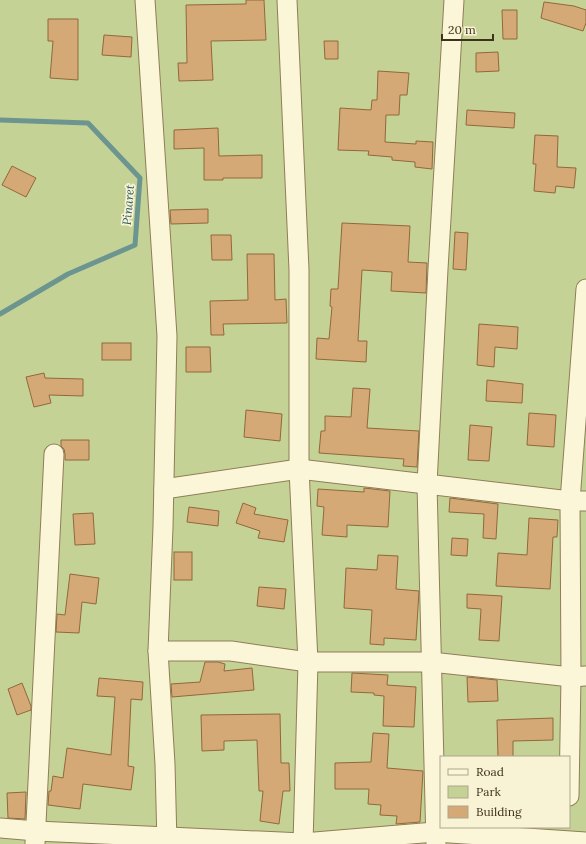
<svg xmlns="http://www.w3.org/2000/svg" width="586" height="844" font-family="Lora,serif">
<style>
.green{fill:#c4d296;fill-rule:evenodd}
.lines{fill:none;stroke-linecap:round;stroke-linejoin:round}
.stream{stroke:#6c9590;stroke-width:5}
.building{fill:#d5a976;stroke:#92683b}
.minor-casing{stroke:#907d58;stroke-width:21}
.minor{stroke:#fcf6d9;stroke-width:19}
.labels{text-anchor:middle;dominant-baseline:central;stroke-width:3.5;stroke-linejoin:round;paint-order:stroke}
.water-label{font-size:12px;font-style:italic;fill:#2b5c60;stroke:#f9f3d5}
</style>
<rect width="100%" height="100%" fill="#f3ebc4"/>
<path class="green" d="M0,0H586V844H0ZM441,757H569V827H441Z"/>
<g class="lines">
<polyline class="stream" points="0,120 88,123 140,178 135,245 68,274 0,314"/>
</g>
<g class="building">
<polygon points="246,0 264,0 266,40 211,41 213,80 179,81 178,63 187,63 186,5 246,4"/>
<polygon points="544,2 574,6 586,10 586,23 583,31 541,18"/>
<polygon points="502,10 517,10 517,39 503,39"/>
<polygon points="48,19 78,19 78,80 50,78 53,41 48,41"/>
<polygon points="104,35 132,37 131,57 102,55"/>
<polygon points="324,41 338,41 338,59 325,59"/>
<polygon points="498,52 499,71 476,72 476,53"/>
<polygon points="378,71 409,73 407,95 400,95 399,115 386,115 385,142 416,144 416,141 433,142 432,169 415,167 415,162 392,160 392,157 368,155 369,151 338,150 340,108 371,110 372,100 377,100"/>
<polygon points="467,110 515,113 514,128 466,125"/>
<polygon points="218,128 219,156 262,155 262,178 223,178 223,180 204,180 204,148 174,149 174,130"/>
<polygon points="535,135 558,136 557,167 576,168 574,188 556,186 555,193 534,191 536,164 533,164"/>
<polygon points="12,166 36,178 26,197 2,185"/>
<polygon points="208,209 208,223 171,224 170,210"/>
<polygon points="342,223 410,226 408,262 427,263 426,293 391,291 392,272 362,270 358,341 367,341 366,362 316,359 317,338 329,339 332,307 330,306 331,289 338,289"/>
<polygon points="455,232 468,233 466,270 453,269"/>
<polygon points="211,235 231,235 232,260 212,260"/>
<polygon points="247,254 274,254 275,300 286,299 287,323 223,324 224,335 211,335 210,301 248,300"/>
<polygon points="479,324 518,327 517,349 495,347 494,367 477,365"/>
<rect x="102" y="343" width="29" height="17"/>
<polygon points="186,347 210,347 211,372 186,372"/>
<polygon points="44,373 45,378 83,379 83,396 49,395 51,403 34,407 26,377"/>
<polygon points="487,380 523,384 522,403 486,401"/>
<polygon points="353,388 370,389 367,428 419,431 417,467 403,466 404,459 319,453 321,431 325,431 325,416 351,417"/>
<polygon points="246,410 282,414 280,441 244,437"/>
<polygon points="529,413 556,415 554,447 527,445"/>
<polygon points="470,425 492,427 489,461 468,460"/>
<polygon points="61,440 89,440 89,460 65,460 65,454 64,449 61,446"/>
<polygon points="364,488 390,491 388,527 347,525 347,537 322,535 324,507 317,506 318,489 364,492"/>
<polygon points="450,498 498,504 496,539 483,538 484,514 449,512"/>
<polygon points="243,503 256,508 254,514 288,520 284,542 258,538 260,531 236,523"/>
<polygon points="189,507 219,511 218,526 187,522"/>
<polygon points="93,513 95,544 75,545 73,514"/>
<polygon points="529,518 558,520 557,537 553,537 550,589 496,586 498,553 527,555"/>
<polygon points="452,538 468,539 467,556 451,555"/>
<rect x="174" y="552" width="18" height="28"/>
<polygon points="378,555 398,556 396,589 419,591 416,640 384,638 384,645 370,644 372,610 344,608 346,568 377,570"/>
<polygon points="70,574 99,578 96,604 82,602 79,633 56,632 57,614 65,615"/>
<polygon points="259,587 286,589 284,609 257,606"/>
<polygon points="467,594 502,596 499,641 479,640 481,609 467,608"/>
<polygon points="205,662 218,662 225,664 224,671 252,668 254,690 172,697 171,684 200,682"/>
<polygon points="352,673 388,675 387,685 416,687 414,727 383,726 384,696 374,695 374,693 351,692"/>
<polygon points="467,677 497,680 498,701 468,702"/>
<polygon points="99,678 143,682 142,700 131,699 128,766 134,767 131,790 83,784 80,809 48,805 49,791 51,791 53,776 63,778 67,748 111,755 115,697 97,696"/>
<polygon points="22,683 31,706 31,710 17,715 8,689"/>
<polygon points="280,714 281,763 289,763 290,791 283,791 279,824 260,821 263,791 259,791 257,740 224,741 224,750 202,751 201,715"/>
<polygon points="553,718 553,740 513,741 513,757 498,757 497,720"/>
<polygon points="373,733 389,734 387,768 423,771 420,822 396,824 397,816 380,815 381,805 368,804 369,789 335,789 335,763 371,762"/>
<polygon points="26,792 25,819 8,818 7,793"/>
</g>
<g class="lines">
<g class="minor-casing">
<g id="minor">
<polyline points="145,0 167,336 163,527 158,651 165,764 167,844"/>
<polyline points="287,0 299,270 299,469 308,662 303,844"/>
<polyline points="164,489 299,469 570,501 586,501"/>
<polyline points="158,651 231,651 308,662 431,662 571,677 586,676"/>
<polyline points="569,796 571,677 570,501 586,289"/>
<polyline points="0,828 36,831 303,843 435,832 586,842"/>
<polyline points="35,844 54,454"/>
<polyline points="436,844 427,484 438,269 454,0"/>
</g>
</g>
<use href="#minor" class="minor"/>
</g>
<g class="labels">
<g class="water-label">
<text transform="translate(128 205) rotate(-85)">Pinaret</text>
</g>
</g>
<rect x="440" y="756" width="130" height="72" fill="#f9f3d5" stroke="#aea68b"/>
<rect x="448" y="769" width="20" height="6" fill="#fcf6d9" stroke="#aea68b"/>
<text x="476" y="776" font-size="12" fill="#3e321d">Road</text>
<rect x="448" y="786" width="20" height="12" fill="#c4d296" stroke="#aea68b"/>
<text x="476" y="796" font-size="12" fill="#3e321d">Park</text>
<rect x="448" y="806" width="20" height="12" fill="#d5a976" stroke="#aea68b"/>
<text x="476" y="816" font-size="12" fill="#3e321d">Building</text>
<path d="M442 34v6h51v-6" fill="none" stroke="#3e321d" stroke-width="2"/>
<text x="448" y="34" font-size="12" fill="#3e321d" stroke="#f9f3d5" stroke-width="3" paint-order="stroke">20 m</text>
</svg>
